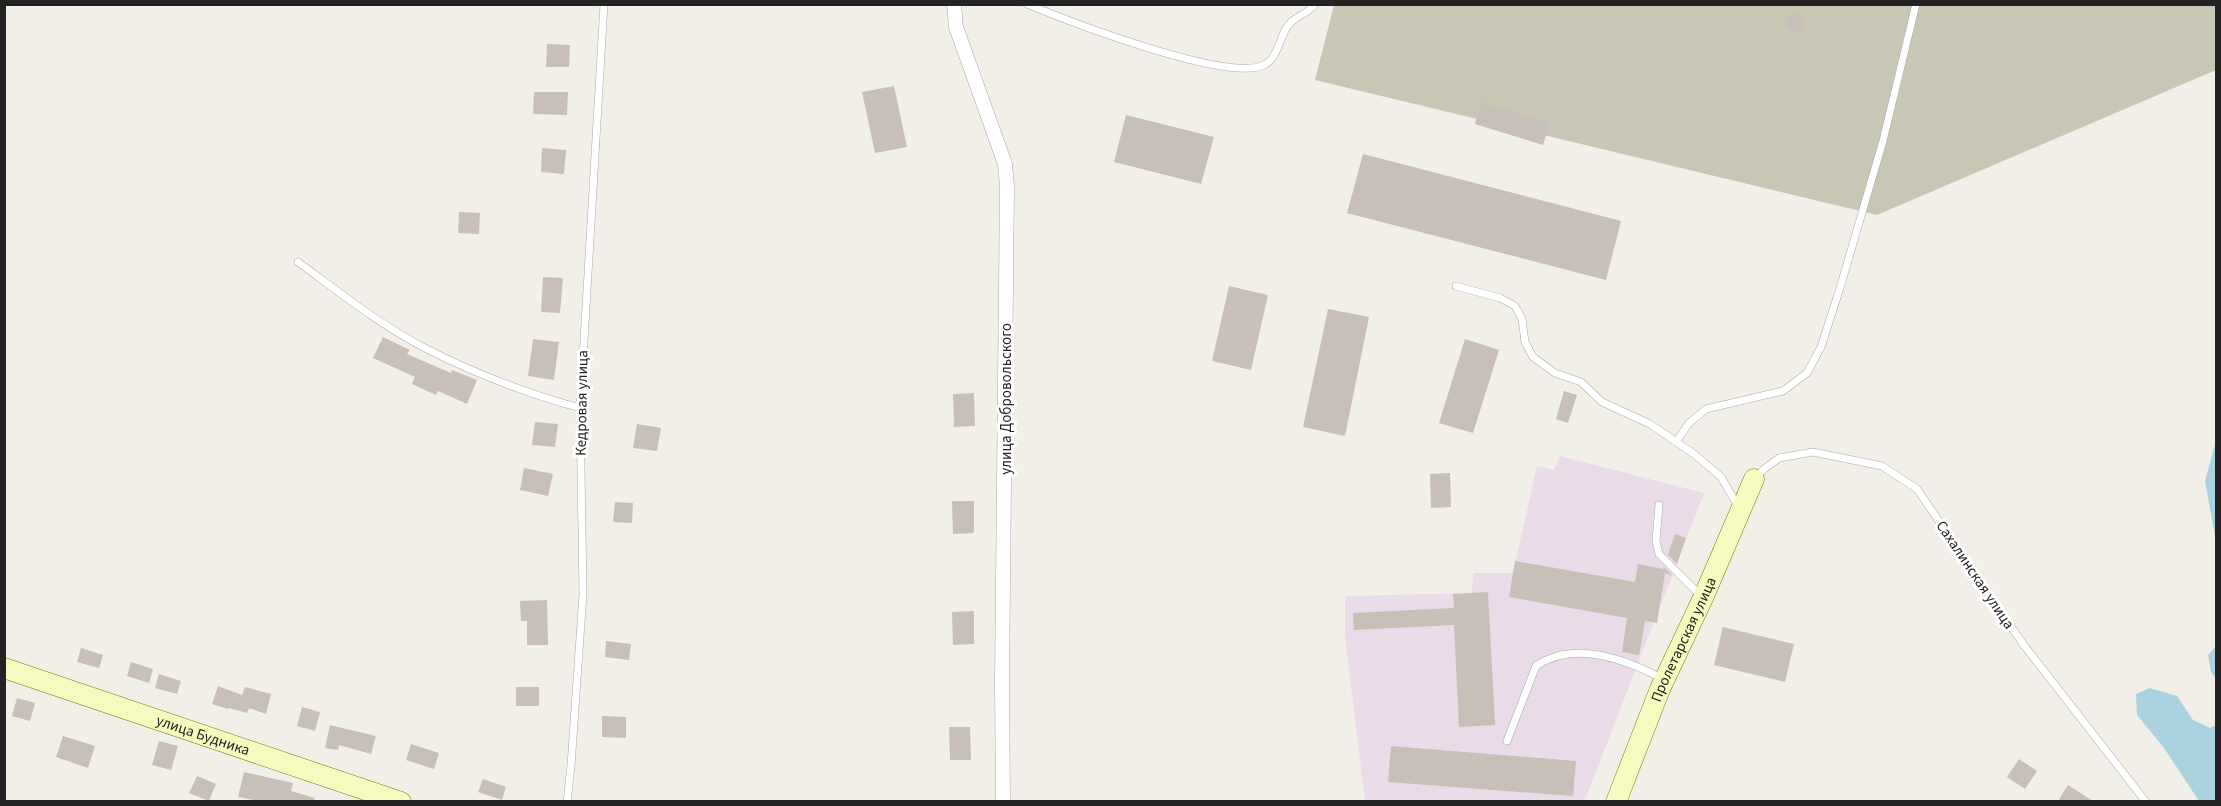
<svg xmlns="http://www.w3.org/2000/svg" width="2221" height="806" font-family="'Source Sans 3',sans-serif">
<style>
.industrial{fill:#ebdbe8}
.construction{fill:#c7c7b4}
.water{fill:#aad3df}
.building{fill:#c7bfb8}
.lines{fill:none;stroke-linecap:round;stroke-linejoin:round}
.lane-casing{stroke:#a9a9a9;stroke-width:8}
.street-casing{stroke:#a9a9a9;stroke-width:15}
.secondary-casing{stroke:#707d05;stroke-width:21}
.lane{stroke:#fff;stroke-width:7}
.street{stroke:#fff;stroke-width:14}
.secondary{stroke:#f7fabf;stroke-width:20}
.labels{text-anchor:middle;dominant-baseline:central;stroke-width:6;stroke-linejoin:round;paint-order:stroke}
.street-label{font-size:15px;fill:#222;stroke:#fff}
</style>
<rect width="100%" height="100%" fill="#f2efe9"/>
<polygon class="industrial" points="1560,456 1704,493 1587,795 1583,801 1365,801 1345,637 1345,596 1472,593 1473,573 1513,573 1537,466 1554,470"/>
<polygon class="construction" points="1334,5 2216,5 2216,70 1877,215 1315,80"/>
<g class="water">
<polygon points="2216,441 2216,542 2205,481"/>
<polygon points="2216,646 2216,679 2211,672 2208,655"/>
<polygon points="2150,688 2177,696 2193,720 2210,728 2216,725 2216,801 2199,801 2164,748 2137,715 2136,694"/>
</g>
<g class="building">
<circle cx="1794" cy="23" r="9"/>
<polygon points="547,44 570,45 569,67 546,67"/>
<polygon points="894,86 907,147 875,153 862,92"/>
<polygon points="534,92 568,92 567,115 533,114"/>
<polygon points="1481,102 1550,123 1543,145 1475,124"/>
<polygon points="1126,115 1214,137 1201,184 1114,162"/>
<polygon points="542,148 566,150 564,174 541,172"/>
<polygon points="1363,154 1621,221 1606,280 1347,213"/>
<polygon points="459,212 480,213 479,234 458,233"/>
<polygon points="543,277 563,278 560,313 541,312"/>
<polygon points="1229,286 1268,295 1251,370 1212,361"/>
<polygon points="1328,309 1369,317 1345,436 1303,427"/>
<polygon points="383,337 410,350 407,354 451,373 452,370 477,380 467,404 438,391 436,395 412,384 415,377 373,358"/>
<polygon points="533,339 559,342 554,380 528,376"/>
<polygon points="1465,339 1499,350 1473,433 1439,423"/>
<polygon points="1564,391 1577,395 1568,423 1556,419"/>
<polygon points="974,393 975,426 954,427 953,394"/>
<polygon points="535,422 558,424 555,447 532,445"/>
<polygon points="637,424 661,428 657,451 633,448"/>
<polygon points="524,468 553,474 548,496 520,490"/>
<polygon points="1450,473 1451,507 1431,508 1430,474"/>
<polygon points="952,501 974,501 974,533 953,534"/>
<polygon points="615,502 633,503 632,523 613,522"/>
<polygon points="1675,534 1686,538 1677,564 1668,555"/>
<polygon points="1515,561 1635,582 1638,564 1663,569 1664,567 1673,576 1665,573 1657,623 1645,621 1639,655 1622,652 1627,618 1509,597"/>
<polygon points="1488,592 1495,725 1459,727 1454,625 1354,630 1353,613 1454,608 1453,594"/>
<polygon points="547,600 548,645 527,645 527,621 521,621 520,601"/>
<polygon points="974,611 974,644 953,645 952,612"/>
<polygon points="1723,627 1794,644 1785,682 1714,665"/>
<polygon points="606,641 631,644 629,660 605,657"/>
<polygon points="81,648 103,655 99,668 77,662"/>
<polygon points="131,662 153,669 149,683 127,676"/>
<polygon points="159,674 181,681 177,694 155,688"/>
<polygon points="218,686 242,695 245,687 271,694 266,714 249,708 247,713 229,708 228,709 212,704"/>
<rect x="516" y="687" width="23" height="19"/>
<polygon points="17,698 35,703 30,721 12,716"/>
<polygon points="302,707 320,712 315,731 297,726"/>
<polygon points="602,716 626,717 626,738 602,737"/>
<polygon points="330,725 376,736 371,754 339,745 338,750 325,748"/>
<polygon points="949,727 970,727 971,760 950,760"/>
<polygon points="63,736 95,746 88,768 56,757"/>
<polygon points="159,741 178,746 171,770 152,765"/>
<polygon points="411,744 439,753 434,769 406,760"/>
<polygon points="1391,746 1576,761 1573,796 1388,782"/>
<polygon points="2019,759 2037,771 2025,789 2007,777"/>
<polygon points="244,772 293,783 291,791 315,798 314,801 258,801 238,797"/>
<polygon points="197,776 216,784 209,801 189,793"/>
<polygon points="483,779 506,787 502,800 478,792"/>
<polygon points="2068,785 2093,801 2058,801"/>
</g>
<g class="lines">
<g class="lane-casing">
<g id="lane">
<path d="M1027,4C1068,21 1228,83 1264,65C1278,58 1279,39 1287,27C1294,16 1307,15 1315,4"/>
<path d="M298,262C339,292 379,324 423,347C473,373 526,393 580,408"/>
<polyline points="1456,286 1500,298 1515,306 1522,319 1525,342 1533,357 1555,373 1581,382 1602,402 1650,424 1694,454 1721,477 1739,508"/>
<polyline points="1676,442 1689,423 1706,409 1783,391 1807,373 1821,347 1840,288 1883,141 1916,4"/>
<polyline points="1756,477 1764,469 1779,458 1813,452 1882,466 1917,489 2023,644 2146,802"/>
<polyline points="1659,505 1656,541 1659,554 1701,596"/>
<path d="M1507,741L1536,666C1575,640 1625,659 1663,679"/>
<polyline points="567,802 571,766 583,594 580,408 604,4"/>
</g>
</g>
<g class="street-casing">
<polyline id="street" points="954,4 956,27 1005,164 1007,186 1002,682 1003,802"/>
</g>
<g class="secondary-casing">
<g id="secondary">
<path id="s1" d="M4,668L401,802"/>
<path id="s2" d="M1616,802L1660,689L1703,598L1754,479"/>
</g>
</g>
<use href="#lane" class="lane"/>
<use href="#street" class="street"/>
<use href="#secondary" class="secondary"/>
</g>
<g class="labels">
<g class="street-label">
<text transform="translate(1006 399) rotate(-90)">улица Добровольского</text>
<text transform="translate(582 403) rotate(-89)">Кедровая улица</text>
<text transform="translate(1975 575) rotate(56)">Сахалинская улица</text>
<text stroke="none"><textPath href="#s2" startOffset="176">Пролетарская улица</textPath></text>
<text stroke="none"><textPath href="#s1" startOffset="210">улица Будника</textPath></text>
</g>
</g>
<rect width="2221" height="806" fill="none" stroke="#222222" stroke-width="12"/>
</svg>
